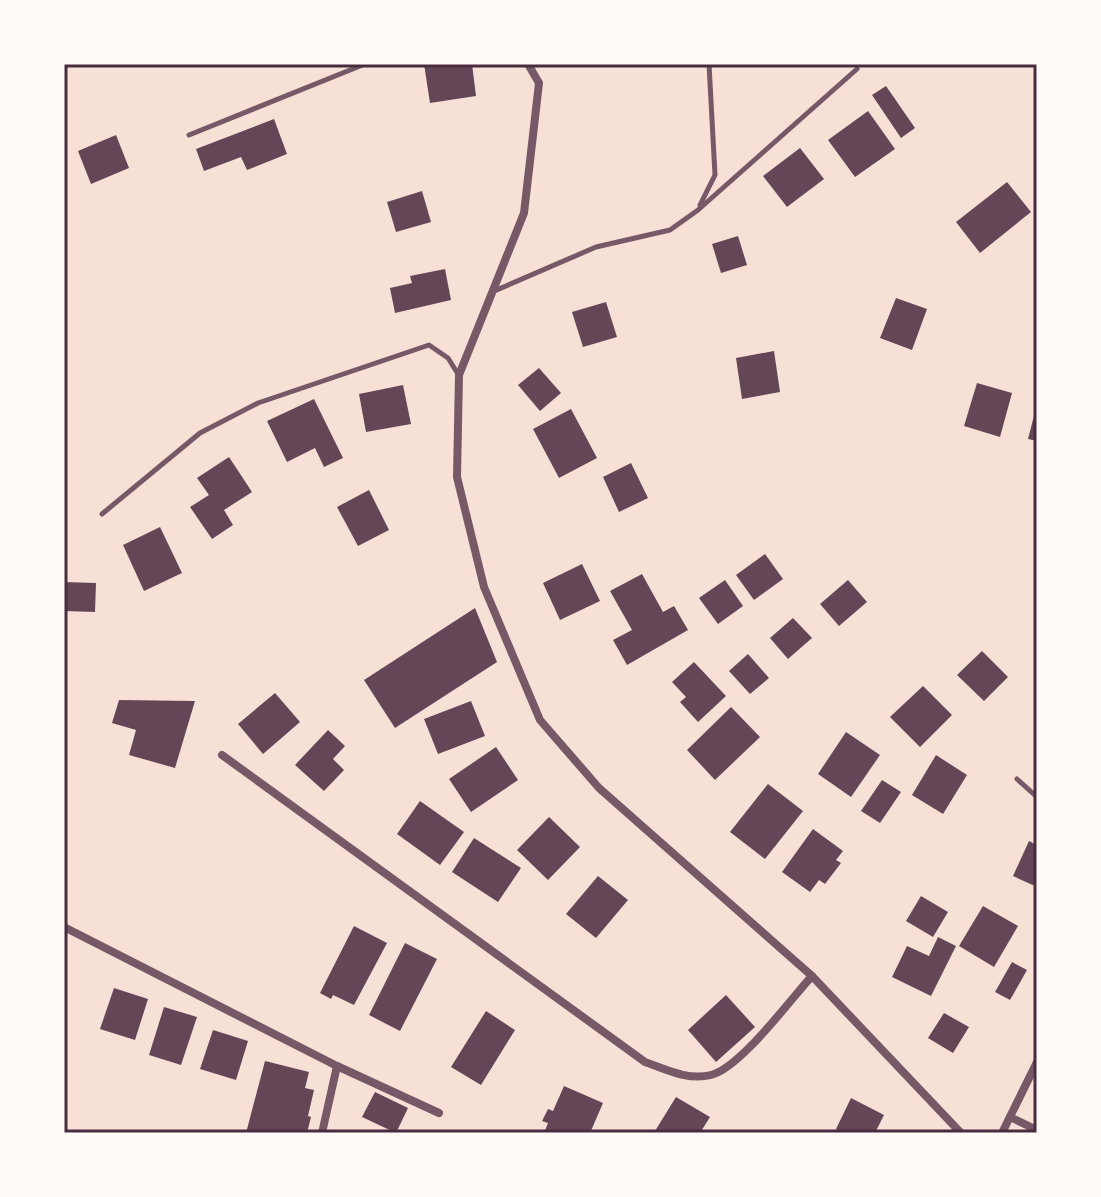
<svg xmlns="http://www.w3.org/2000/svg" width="1101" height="1197" font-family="Overpass,sans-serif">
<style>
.building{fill:#644757}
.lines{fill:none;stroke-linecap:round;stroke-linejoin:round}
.service{stroke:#755966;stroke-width:5}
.minor{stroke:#755966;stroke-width:8}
.neatline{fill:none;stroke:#4a2c40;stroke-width:3}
</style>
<rect width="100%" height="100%" fill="#f7e1d7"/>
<g class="building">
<polygon points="424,64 472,64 476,96 430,103"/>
<polygon points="886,86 915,128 901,138 872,95"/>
<polygon points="868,111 895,149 855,177 828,140"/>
<polygon points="274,119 287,154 247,170 241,157 204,171 196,149"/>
<polygon points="116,135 129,168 91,184 78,151"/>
<polygon points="800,148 824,179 787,207 763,176"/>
<polygon points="1007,182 1031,212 980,253 956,222"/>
<polygon points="422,191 431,222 396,232 387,202"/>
<polygon points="738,236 747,265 721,273 712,244"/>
<polygon points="445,269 451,300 395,313 390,288 412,283 410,276"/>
<polygon points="896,298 927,309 912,350 880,338"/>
<polygon points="606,302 617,337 583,347 572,312"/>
<polygon points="774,351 780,392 742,399 736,358"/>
<polygon points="539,368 561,393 540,411 518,385"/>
<polygon points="977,383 1012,393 1000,437 964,426"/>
<polygon points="403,385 411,424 366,432 359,394"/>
<polygon points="314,399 343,458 324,467 315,448 287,462 267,421"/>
<polygon points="1036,408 1037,408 1037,441 1028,439"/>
<polygon points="571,409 597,458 559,478 533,429"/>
<polygon points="229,457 252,492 224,510 233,525 212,539 190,507 209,495 197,478"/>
<polygon points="631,463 648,498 619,512 603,477"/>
<polygon points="369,490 389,530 358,546 337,507"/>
<polygon points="160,527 182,573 144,591 123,545"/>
<polygon points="765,554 783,579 754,600 736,575"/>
<polygon points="582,564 600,601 560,620 543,583"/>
<polygon points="642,574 663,612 674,606 688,630 627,665 613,640 632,630 610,591"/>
<polygon points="725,580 743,606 718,624 699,598"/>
<polygon points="848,580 867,602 839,626 820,604"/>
<polygon points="64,582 96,583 95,612 64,611"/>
<polygon points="475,608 497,662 395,728 364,680"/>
<polygon points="793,618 812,638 788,659 770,638"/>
<polygon points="982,651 1008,677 984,701 957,675"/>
<polygon points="748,654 769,678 750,694 729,671"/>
<polygon points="694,662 726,696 698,722 680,702 686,697 672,682"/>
<polygon points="923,686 952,715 920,747 890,717"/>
<polygon points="275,693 300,722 263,754 238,724"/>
<polygon points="119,700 195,701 175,768 129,755 136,730 112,723"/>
<polygon points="471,701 485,736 438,754 424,719"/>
<polygon points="731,707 760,737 715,780 687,750"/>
<polygon points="328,730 345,746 333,759 344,770 324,791 295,765"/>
<polygon points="846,732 880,755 851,797 818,774"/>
<polygon points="496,747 518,780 471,812 449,779"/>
<polygon points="936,755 967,775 943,814 912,795"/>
<polygon points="882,780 901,792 880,823 861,811"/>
<polygon points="768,784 803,811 765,859 730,832"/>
<polygon points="420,801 464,832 440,865 397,834"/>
<polygon points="549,817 580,847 548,880 517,850"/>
<polygon points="813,829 843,851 836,860 841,863 825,884 819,880 810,892 782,872"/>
<polygon points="474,838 521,868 498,902 452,872"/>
<polygon points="1029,841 1037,845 1037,887 1013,876"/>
<polygon points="598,876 628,900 596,938 566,914"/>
<polygon points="921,896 948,912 933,937 906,921"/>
<polygon points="983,906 1018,926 994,967 959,946"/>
<polygon points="354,926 387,943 354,1005 333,995 331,999 320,993"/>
<polygon points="938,937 956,946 931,996 892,977 907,946 929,956"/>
<polygon points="405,943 437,959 400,1031 369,1015"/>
<polygon points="1012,962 1027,970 1010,1000 995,992"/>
<polygon points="114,988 148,999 135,1040 100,1029"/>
<polygon points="726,995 755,1027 716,1062 688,1030"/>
<polygon points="164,1007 197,1017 181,1065 149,1055"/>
<polygon points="486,1011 515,1030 481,1085 451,1067"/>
<polygon points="944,1013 969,1027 953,1053 928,1038"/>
<polygon points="213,1030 248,1041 236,1080 200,1069"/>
<polygon points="265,1061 309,1072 305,1088 314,1090 308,1116 311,1117 307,1133 246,1133"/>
<polygon points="564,1086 603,1103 590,1133 544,1133 548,1123 542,1121 548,1109 553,1111"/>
<polygon points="375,1092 408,1108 396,1133 362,1117"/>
<polygon points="676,1097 710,1117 700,1133 655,1131"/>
<polygon points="851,1098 884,1115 875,1133 844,1133 836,1129"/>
</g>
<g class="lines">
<g class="service">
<polyline points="189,135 365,64"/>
<polyline points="700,205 715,175 709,64"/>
<polyline points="492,292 596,247 670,230 698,210 857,69"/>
<polyline points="102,514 200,433 258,403 429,345 448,358 458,374"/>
<polyline points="1017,779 1037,797"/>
</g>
<g class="minor">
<polyline points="528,64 539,83 524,213 459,375 457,477 484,587 540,720 599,788 812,976 961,1133"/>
<path d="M222,755L645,1062C665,1069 688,1081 711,1075C740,1068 790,1000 812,976"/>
<polyline points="64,927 337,1066 439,1113"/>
<polyline points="1010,1117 1037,1130"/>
<polyline points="322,1133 337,1066"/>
<polyline points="1002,1133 1037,1062"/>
</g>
</g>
<rect width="1101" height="1197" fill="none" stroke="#fffaf5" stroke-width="132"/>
<rect x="66" y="66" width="969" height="1065" class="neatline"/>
</svg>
